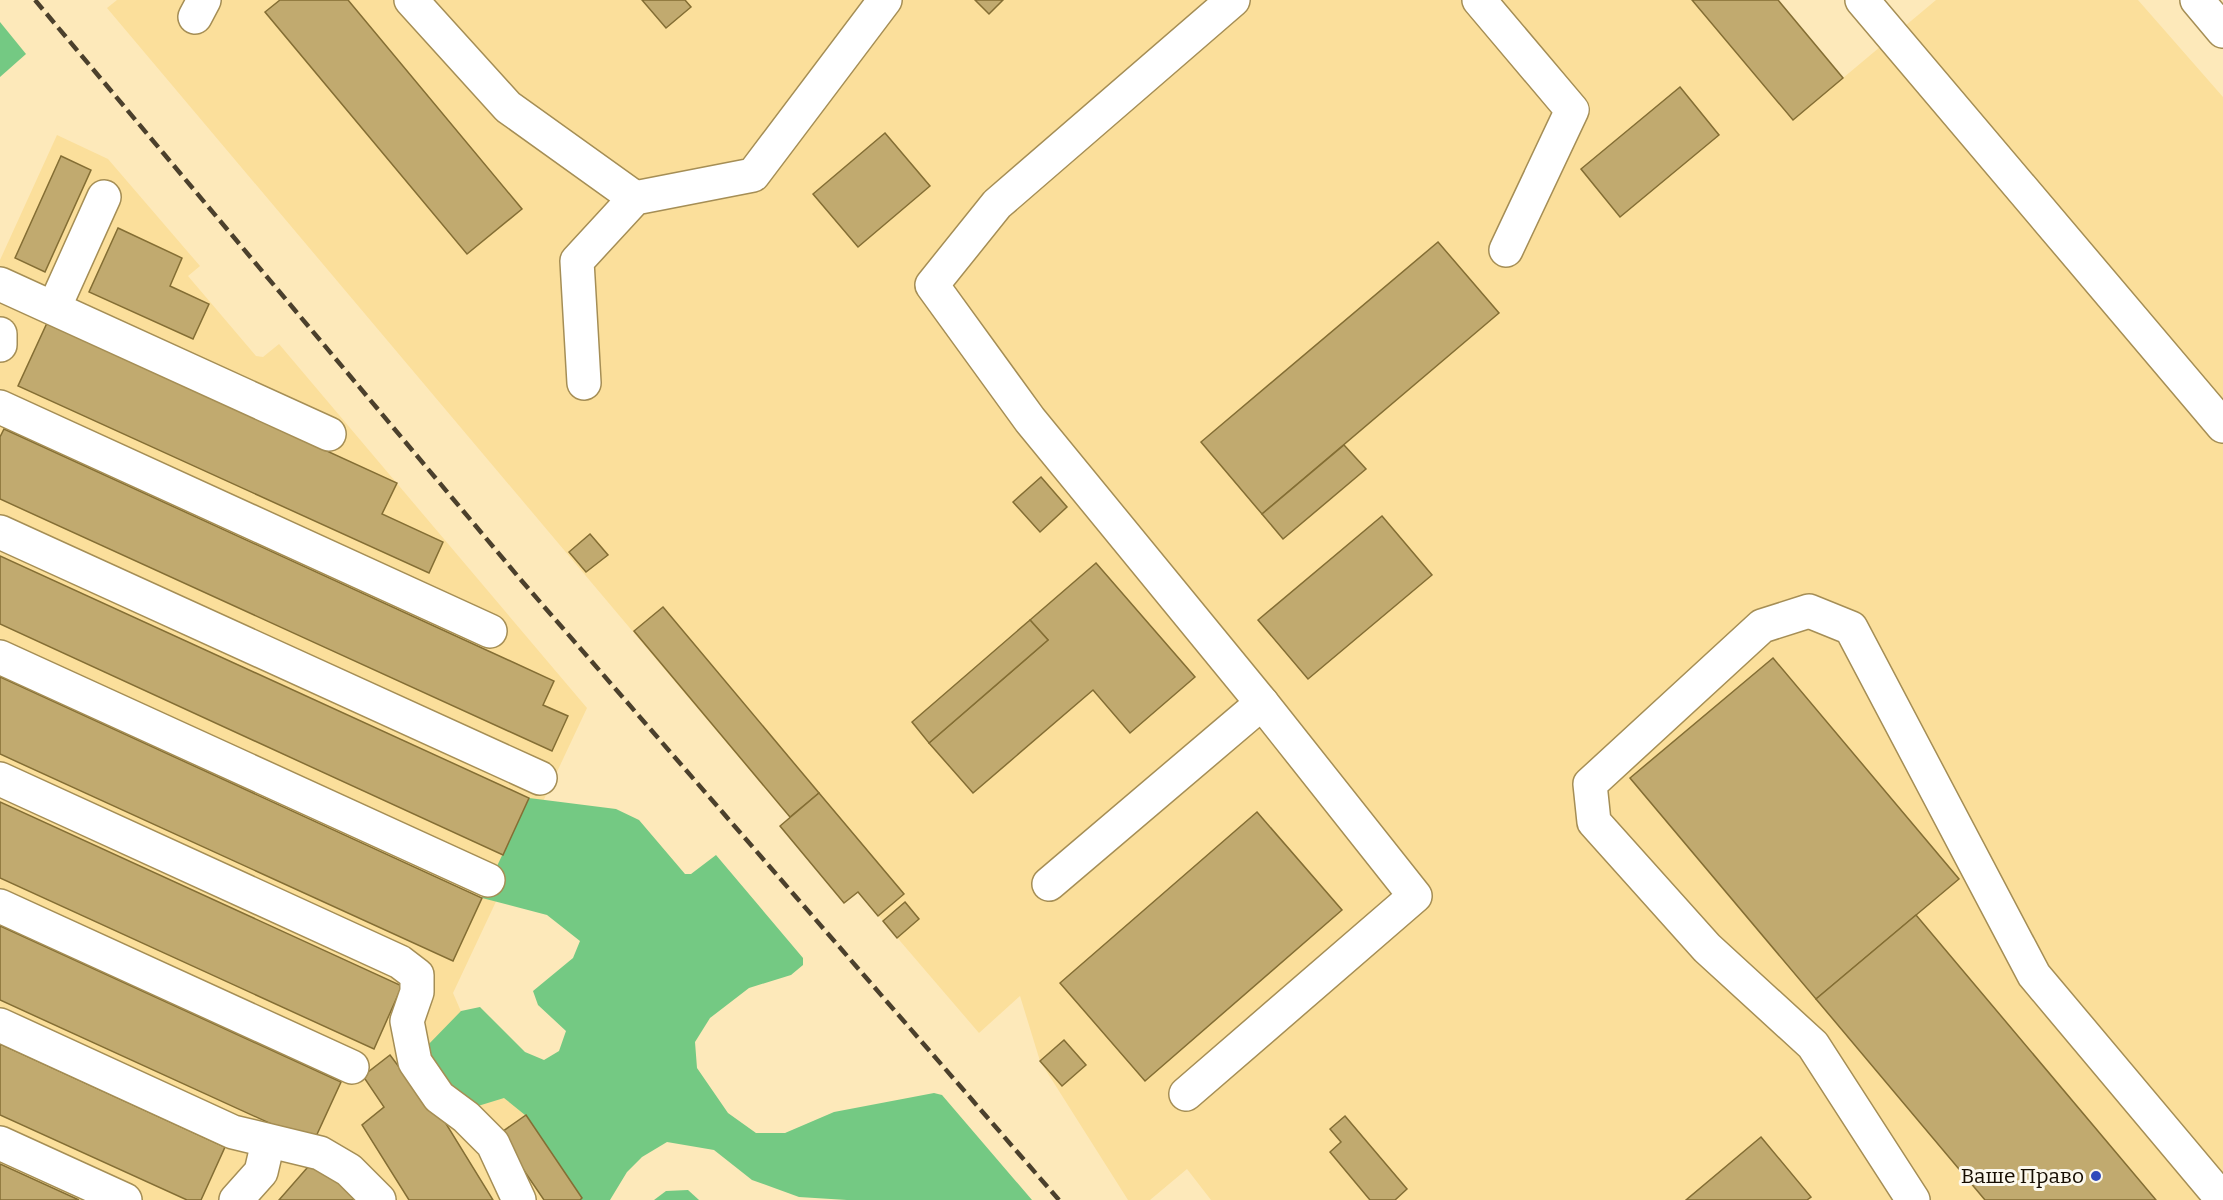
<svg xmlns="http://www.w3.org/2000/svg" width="2223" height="1200" font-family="Bitter,serif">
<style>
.built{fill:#fbdf9b}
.forest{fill:#74c983}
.building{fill:#c1aa6f;stroke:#846e34;stroke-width:1.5}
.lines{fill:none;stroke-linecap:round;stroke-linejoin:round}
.minor-casing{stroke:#a58e55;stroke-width:36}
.minor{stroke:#fff;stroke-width:33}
.rail{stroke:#4b402c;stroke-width:4.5;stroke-dasharray:12 6;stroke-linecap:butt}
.poi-dot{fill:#304abb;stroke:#fcf8ec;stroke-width:2}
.labels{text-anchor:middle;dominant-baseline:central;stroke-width:6;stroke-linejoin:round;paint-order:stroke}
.poi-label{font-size:21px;fill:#150c00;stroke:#fcf8ec;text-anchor:end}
</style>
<rect width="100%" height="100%" fill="#fde9ba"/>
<g class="built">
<polygon points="117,0 1778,0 1843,78 1936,0 2138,0 2223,97 2223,1200 1211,1200 1187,1169 1150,1200 1128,1200 1040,1061 1020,996 979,1033 858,892 790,818 107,8"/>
<polygon points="57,135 108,159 200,266 188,276 256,356 263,357 279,344 587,708 453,993 469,1030 587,1200 0,1200 0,260"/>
</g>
<g class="forest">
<polygon points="0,22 26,54 0,77"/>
<polygon points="529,798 616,809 639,820 685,874 691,874 716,855 803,958 803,965 791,975 749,988 710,1018 695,1042 697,1068 728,1113 756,1133 785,1133 834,1112 934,1093 942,1095 1032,1200 847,1200 799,1197 752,1180 714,1150 667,1142 642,1157 627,1172 610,1200 580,1200 582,1198 525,1115 504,1098 478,1106 442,1093 426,1047 461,1011 480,1007 525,1052 544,1060 559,1051 566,1031 538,1005 533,991 573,958 580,941 547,915 482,898"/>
<polygon points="688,1190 699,1200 654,1200 666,1191"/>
</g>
<g class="building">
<polygon points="280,0 348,0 522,209 467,254 265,12"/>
<polygon points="642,0 685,0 691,7 666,28"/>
<polygon points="975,0 1003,0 989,14"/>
<polygon points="1692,0 1778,0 1843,78 1793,120"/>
<polygon points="1680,87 1719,135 1620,217 1581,169"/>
<polygon points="885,133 930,186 858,247 813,194"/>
<polygon points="61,156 91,170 45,272 15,258"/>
<polygon points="118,228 182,258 170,286 209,304 193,339 89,292"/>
<polygon points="1438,242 1499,313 1262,514 1201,442"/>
<polygon points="47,323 397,483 382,514 443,542 429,573 18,386"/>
<polygon points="4,429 554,681 543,705 568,716 552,751 0,499 0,437"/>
<polygon points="1344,445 1366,469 1283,539 1262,514"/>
<polygon points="1041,477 1067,507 1040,532 1013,502"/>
<polygon points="1382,516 1432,575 1308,679 1258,620"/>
<polygon points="590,534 608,555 586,572 569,552"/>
<polygon points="0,556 529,798 503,855 0,624"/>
<polygon points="1096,563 1195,677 1130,733 1093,690 973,793 929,743 1048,640 1030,620"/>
<polygon points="663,607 819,793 790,817 634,631"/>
<polygon points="1030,620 1048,640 929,743 912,722"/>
<polygon points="1773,658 1959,879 1816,999 1630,778"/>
<polygon points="0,677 482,898 453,961 0,754"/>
<polygon points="819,793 904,894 878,916 858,892 844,903 780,826"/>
<polygon points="0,802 402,986 374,1049 0,878"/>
<polygon points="1257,812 1342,910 1145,1081 1060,983"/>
<polygon points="905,902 919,919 897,938 883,921"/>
<polygon points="1916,915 2156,1200 1985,1200 1816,999"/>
<polygon points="0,926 341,1082 313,1143 0,1000"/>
<polygon points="1064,1040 1086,1065 1062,1086 1040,1061"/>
<polygon points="0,1044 225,1147 201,1200 187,1200 0,1115"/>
<polygon points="390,1055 414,1087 421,1083 493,1200 409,1200 362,1125 384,1107 363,1076"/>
<polygon points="526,1115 582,1198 580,1200 544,1200 499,1134"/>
<polygon points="1345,1116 1407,1189 1395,1200 1370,1200 1330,1152 1341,1142 1330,1129"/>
<polygon points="1761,1137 1811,1197 1807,1200 1686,1200"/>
<polygon points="314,1160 365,1200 279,1200"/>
<polygon points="0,1164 79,1200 0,1200"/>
</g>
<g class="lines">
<g class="minor-casing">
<g id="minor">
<polyline points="411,0 508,107 635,198"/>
<polyline points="1479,0 1572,110 1506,250"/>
<polyline points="1862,0 2223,426"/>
<polyline points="2197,0 2223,31"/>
<polyline points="195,17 204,0"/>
<polyline points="0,284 329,434"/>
<polyline points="54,308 104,197"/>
<polyline points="0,334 0,345"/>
<polyline points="584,383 577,261 635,198 753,175 885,0"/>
<polyline points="0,407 490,631"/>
<polyline points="0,532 540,778"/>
<polyline points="0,657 488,880"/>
<polyline points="0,779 400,962 417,975 417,992 407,1021 415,1062 439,1097 466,1117 493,1144 519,1200"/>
<polyline points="1049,884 1262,703"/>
<polyline points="0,906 352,1067"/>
<polyline points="0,1025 233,1132 320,1153 349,1170 379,1200"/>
<polyline points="1186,1094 1415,896 1262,703 1030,420 932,285 997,204 1233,0"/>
<polyline points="0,1143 125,1200"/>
<polyline points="236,1200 261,1172 268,1142"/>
<polyline points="1913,1200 1813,1045 1707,948 1594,822 1590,784 1762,626 1809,611 1851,628 2034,975 2223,1200"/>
</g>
</g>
<use href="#minor" class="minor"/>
<polyline class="rail" points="35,0 521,580 1059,1200"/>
</g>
<circle class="poi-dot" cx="2096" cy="1176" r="6"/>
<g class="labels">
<g class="poi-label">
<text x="2084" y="1176">Ваше Право</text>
</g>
</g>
</svg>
